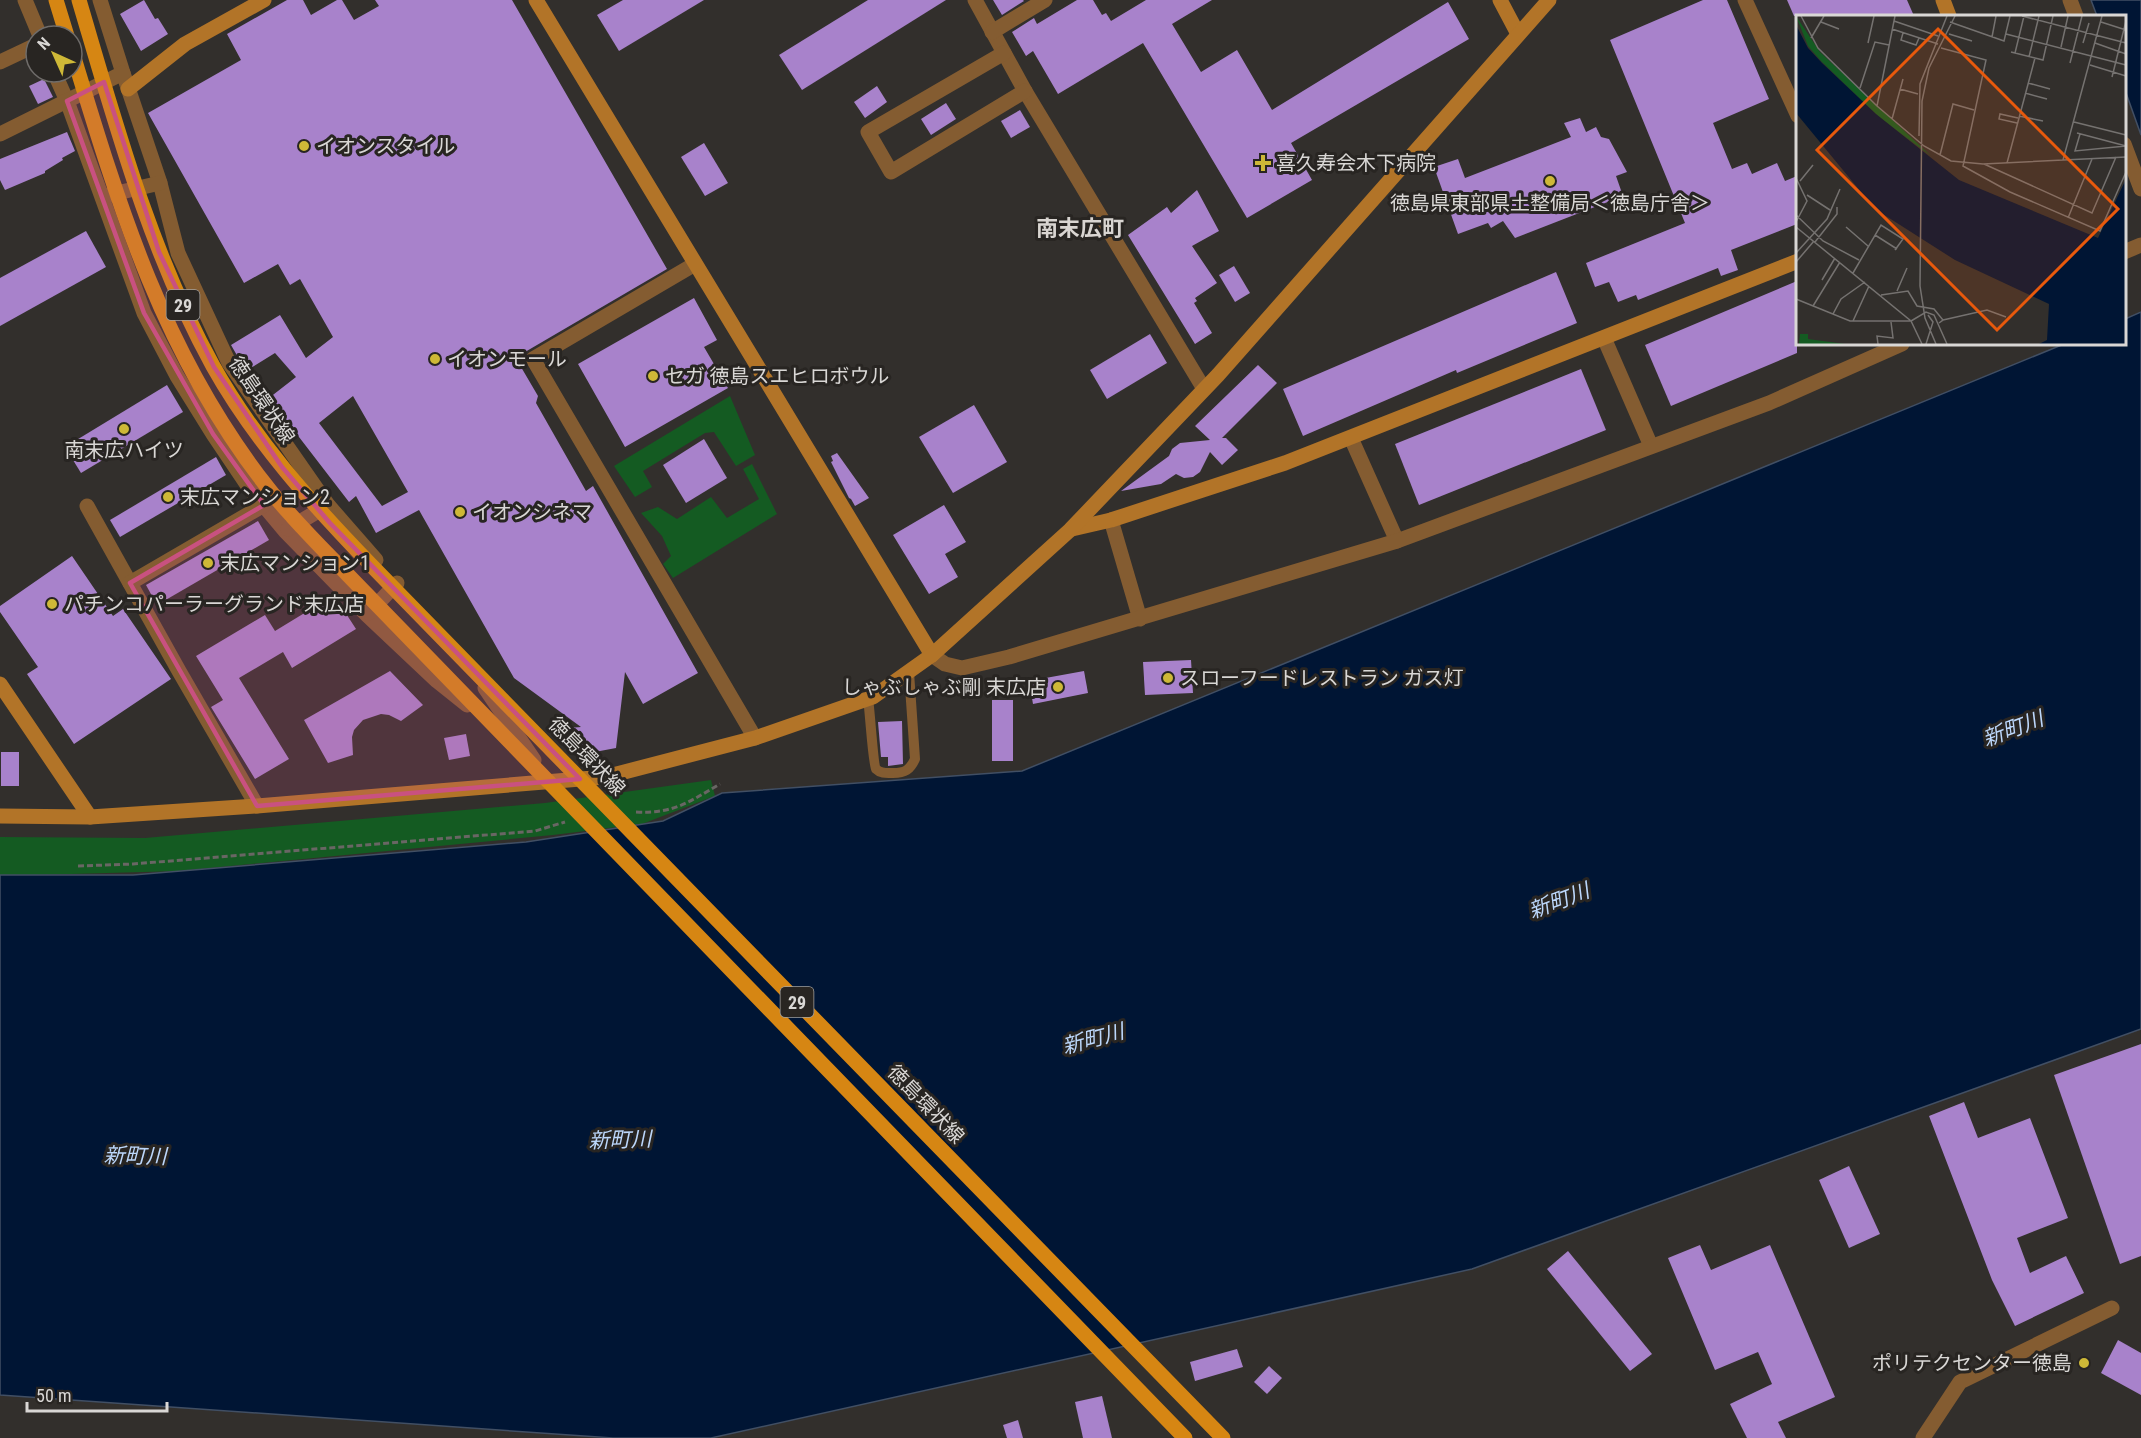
<svg xmlns="http://www.w3.org/2000/svg" width="2141" height="1438" font-family="'Roboto Condensed','Noto Sans JP',sans-serif">
<style>
.green{fill:#145b22}
.water{fill:#001534;stroke:#414f64;stroke-width:1.5}
.building{fill:#a882cb;fill-rule:evenodd}
.lines{fill:none;stroke-linecap:round;stroke-linejoin:round}
.path{stroke:#696664;stroke-width:3;stroke-dasharray:6 3;stroke-linecap:butt}
.lane{stroke:#845c31;stroke-width:10}
.street{stroke:#845c31;stroke-width:15}
.secondary{stroke:#b27428;stroke-width:15}
.primary{stroke:#d68613;stroke-width:15}
.primary-bridge{stroke:#d68613;stroke-width:15}
.marked{fill:#c95180;fill-opacity:0.2;stroke:#c95180;stroke-width:4.5;stroke-linejoin:round}
.poi-dot{fill:#ceb837;stroke:#282522;stroke-width:2}
.labels{text-anchor:middle;dominant-baseline:central;stroke-width:6;stroke-linejoin:round;paint-order:stroke}
.shield{fill:#282522;stroke:#a4a29f;stroke-width:1.5}
.shield-label{font-size:18px;font-weight:bold;fill:#d9d7d5}
.poi-label{font-size:20px;fill:#d9d7d5;stroke:#282522;text-anchor:start}
.street-label{font-size:20px;fill:#d9d7d5;stroke:#282522}
.water-label{font-size:21px;font-style:italic;fill:#bcd7fb;stroke:#282522}
.quarter-label{font-size:22px;font-weight:bold;fill:#d9d5d1;stroke:#282522}
.inset-road{fill:none;stroke:#757270;stroke-width:1.5}
.view{fill:#e8590c;fill-opacity:0.15;stroke:#e8590c;stroke-width:3}
.inset-edge{fill:none;stroke:#d9d7d5;stroke-width:3}
</style>
<rect width="100%" height="100%" fill="#322f2c"/>
<g class="green">
<polygon points="730,396 755,455 736,466 714,432 705,433 643,471 652,487 635,497 614,466"/>
<polygon points="752,464 777,514 673,578 663,564 671,556 662,536 641,513 658,507 677,519 711,497 727,518 759,499 743,469"/>
<polygon points="711,780 715,796 642,824 553,835 179,871 0,876 0,837 145,838 545,803"/>
</g>
<g class="water">
<polygon points="2091,0 2141,0 2141,135 2125,90 2124,16 2097,16"/>
<polygon points="2141,312 2141,1029 1472,1269 711,1438 613,1438 0,1395 0,875 133,875 526,842 663,821 722,793 1022,771 2064,344 2124,344 2125,319"/>
</g>
<g class="building">
<polygon points="144,0 155,19 158,18 168,34 141,51 120,14"/>
<path d="M287,0H303L311,15L337,0H342L354,20L379,6L375,0H512L667,269L525,352L521,367L538,396L536,403L586,491L593,486L698,673L643,704L625,672L616,748L584,754L557,729L581,727L514,678L419,510L376,533L356,496L349,502L269,398L296,377L275,353L246,371L231,345L280,315L306,358L333,337L300,279L290,285L278,264L244,283L148,113L241,60L227,34ZM353,396L408,492L382,506L319,423Z"/>
<polygon points="623,0 704,0 619,51 597,15"/>
<polygon points="868,0 946,0 802,90 779,55"/>
<polygon points="993,0 1023,0 1024,1 1002,15"/>
<polygon points="1077,0 1093,0 1102,15 1106,13 1111,21 1146,0 1212,0 1172,24 1201,72 1237,50 1272,110 1448,2 1469,39 1291,143 1312,180 1247,218 1143,43 1058,94 1033,51 1026,56 1012,32 1034,18 1037,24"/>
<polygon points="1703,0 1727,0 1769,99 1713,123 1732,169 1747,163 1752,174 1777,163 1785,181 1797,176 1797,224 1731,250 1738,270 1721,276 1718,268 1638,300 1636,295 1618,302 1609,282 1595,287 1586,263 1685,223 1610,40"/>
<polygon points="1787,0 1907,0 1914,16 1794,16"/>
<polygon points="44,79 53,97 38,104 29,86"/>
<polygon points="877,86 887,102 865,118 854,102"/>
<polygon points="946,103 956,119 931,135 921,119"/>
<polygon points="1020,110 1030,127 1011,138 1001,121"/>
<polygon points="1580,118 1586,132 1596,127 1601,137 1609,139 1627,172 1616,176 1623,196 1515,238 1503,221 1491,228 1488,223 1458,234 1434,167 1458,159 1465,178 1571,137 1564,123"/>
<polygon points="67,132 75,151 62,158 63,160 45,171 45,173 5,190 0,180 0,159"/>
<polygon points="704,143 728,183 705,196 681,157"/>
<polygon points="1197,190 1219,231 1192,246 1217,283 1195,298 1197,301 1194,303 1212,333 1195,344 1128,235 1167,207 1171,213"/>
<polygon points="86,231 106,267 0,326 0,278"/>
<polygon points="1234,266 1250,293 1235,302 1219,275"/>
<polygon points="1556,272 1577,323 1457,373 1456,370 1303,436 1283,389"/>
<polygon points="1797,281 1797,353 1671,406 1645,345"/>
<polygon points="694,298 717,340 704,347 728,388 625,447 578,364"/>
<polygon points="1150,334 1167,363 1107,399 1090,370"/>
<polygon points="1258,365 1277,383 1222,438 1226,438 1238,450 1222,465 1210,452 1200,472 1193,477 1184,478 1176,474 1161,484 1121,491 1169,456 1172,449 1180,443 1210,440 1195,426"/>
<polygon points="1581,369 1606,430 1419,505 1395,444"/>
<polygon points="167,385 183,412 81,473 65,447"/>
<polygon points="974,405 1007,462 953,493 919,437"/>
<polygon points="704,439 727,478 686,503 663,465"/>
<polygon points="837,453 869,498 855,506 851,499 849,498 831,462 833,461 831,456"/>
<polygon points="216,457 226,475 120,537 110,520"/>
<polygon points="944,505 966,542 945,554 958,577 929,594 893,535"/>
<polygon points="258,521 269,540 157,605 146,585"/>
<polygon points="72,556 113,616 123,609 171,679 74,744 27,674 38,667 0,612 0,606"/>
<polygon points="334,595 356,629 292,668 283,652 239,678 289,759 255,779 211,707 223,700 196,656 265,615 275,631"/>
<polygon points="1191,660 1193,693 1145,695 1143,662"/>
<polygon points="390,671 423,705 401,721 389,715 381,714 363,720 354,730 352,737 353,755 328,763 304,720"/>
<polygon points="1084,671 1088,693 1033,704 1029,681"/>
<rect x="992" y="700" width="21" height="61"/>
<polygon points="902,721 903,764 888,766 888,757 881,757 878,722"/>
<polygon points="466,734 470,756 449,760 444,738"/>
<rect x="1" y="752" width="18" height="34"/>
<polygon points="2141,1044 2141,1256 2120,1264 2054,1075"/>
<polygon points="1964,1102 1978,1138 2030,1118 2068,1218 2017,1238 2030,1273 2066,1256 2084,1293 2015,1326 1992,1280 1929,1116"/>
<polygon points="1849,1166 1880,1234 1849,1248 1819,1180"/>
<polygon points="1700,1245 1711,1270 1770,1245 1835,1397 1778,1422 1786,1438 1747,1438 1730,1404 1772,1384 1758,1352 1715,1370 1668,1258"/>
<polygon points="1568,1251 1652,1354 1630,1371 1547,1269"/>
<polygon points="2118,1340 2141,1353 2141,1395 2101,1373"/>
<polygon points="1237,1349 1243,1367 1195,1381 1190,1362"/>
<polygon points="1269,1366 1282,1378 1267,1394 1254,1382"/>
<polygon points="1102,1396 1112,1438 1083,1438 1075,1402"/>
<polygon points="1018,1420 1023,1438 1007,1438 1003,1425"/>
</g>
<g class="lines">
<g class="path">
<path d="M636,812C673,814 689,802 720,784"/>
<polyline points="78,866 133,864 535,831 565,822"/>
</g>
<path class="lane" d="M868,699C870,710 873,765 876,769C881,774 887,773 893,773C905,773 910,770 915,759L909,672"/>
<g class="street">
<polyline points="25,0 40,36"/>
<polyline points="100,0 123,73 160,183 178,253 229,363 328,505 376,560"/>
<polyline points="975,0 1025,91 1204,389"/>
<polyline points="1745,0 1798,116"/>
<polyline points="2070,0 2076,16"/>
<polyline points="992,32 1045,0"/>
<polyline points="1004,53 868,132 891,172 1025,91"/>
<polyline points="0,62 36,45"/>
<polyline points="54,72 67,101 144,313 177,376 213,434 250,489 285,531 367,615 437,681 467,705"/>
<polyline points="0,134 123,73"/>
<polyline points="2124,144 2141,189"/>
<polyline points="104,196 160,183"/>
<polyline points="2124,252 2141,245"/>
<polyline points="695,264 533,359 755,738"/>
<polyline points="1604,338 1651,446"/>
<polyline points="1351,438 1397,541"/>
<polyline points="87,506 179,671 257,806"/>
<polyline points="1111,520 1140,619"/>
<polyline points="288,529 328,505"/>
<polyline points="130,583 264,505"/>
<polyline points="369,613 397,583"/>
<polyline points="932,655 945,664 962,668 1009,657 1397,541 1769,403 1902,344"/>
<polyline points="485,688 534,760"/>
<polyline points="1923,1438 1960,1382 2112,1308"/>
</g>
<g class="secondary">
<polyline points="536,0 932,655"/>
<polyline points="1500,0 1518,34"/>
<polyline points="1943,0 1949,16"/>
<polyline points="128,89 185,44 264,0"/>
<polyline points="1072,529 1111,520 1285,463 1798,261"/>
<polyline points="0,684 90,817"/>
<polyline points="0,816 90,817 257,806 605,777 755,738 873,697 932,655 1070,530 1218,375 1549,0"/>
</g>
<polyline class="primary" points="56,0 67,36"/>
<g class="primary-bridge">
<path d="M79,0C116,125 150,252 213,366C255,441 312,504 371,565L1223,1438"/>
<path d="M72,51C120,210 164,356 268,488C292,519 321,547 348,575L1185,1438"/>
</g>
</g>
<path class="marked" d="M104,82L159,252L214,367L282,467L330,523L580,779L257,806L130,583L264,505L213,434L144,313L67,101Z"/>
<g class="poi-dot">
<circle cx="304" cy="146" r="6"/>
<path d="M1260 154h6v6h6v6h-6v6h-6v-6h-6v-6h6z"/>
<circle cx="1550" cy="181" r="6"/>
<circle cx="435" cy="359" r="6"/>
<circle cx="653" cy="376" r="6"/>
<circle cx="124" cy="429" r="6"/>
<circle cx="168" cy="497" r="6"/>
<circle cx="460" cy="512" r="6"/>
<circle cx="208" cy="563" r="6"/>
<circle cx="52" cy="604" r="6"/>
<circle cx="1168" cy="678" r="6"/>
<circle cx="1058" cy="687" r="6"/>
<circle cx="2084" cy="1363" r="6"/>
</g>
<g class="labels">
<g class="shield">
<rect x="166.5" y="290" width="33" height="30" rx="4.5"/>
<rect x="780.5" y="987" width="33" height="30" rx="4.5"/>
</g>
<g class="shield-label">
<text x="183" y="305">29</text>
<text x="797" y="1002">29</text>
</g>
<g class="poi-label">
<text x="316" y="146">イオンスタイル</text>
<text x="1276" y="163">喜久寿会木下病院</text>
<text x="1550" y="203" text-anchor="middle">徳島県東部県土整備局＜徳島庁舎＞</text>
<text x="447" y="359">イオンモール</text>
<text x="665" y="376">セガ 徳島スエヒロボウル</text>
<text x="124" y="450" text-anchor="middle">南末広ハイツ</text>
<text x="180" y="497">末広マンション2</text>
<text x="472" y="512">イオンシネマ</text>
<text x="220" y="563">末広マンション1</text>
<text x="64" y="604">パチンコパーラーグランド末広店</text>
<text x="1180" y="678">スローフードレストラン ガス灯</text>
<text x="1046" y="687" text-anchor="end">しゃぶしゃぶ剛 末広店</text>
<text x="2072" y="1363" text-anchor="end">ポリテクセンター徳島</text>
</g>
<g class="street-label">
<text transform="translate(262 400) rotate(56)">徳島環状線</text>
<text transform="translate(587 756) rotate(46)">徳島環状線</text>
<text transform="translate(926 1104) rotate(46)">徳島環状線</text>
</g>
<g class="water-label">
<text transform="translate(2013 729) rotate(-21)">新町川</text>
<text transform="translate(1559 901) rotate(-21)">新町川</text>
<text transform="translate(1093 1039) rotate(-15)">新町川</text>
<text transform="translate(620 1140) rotate(-2)">新町川</text>
<text transform="translate(135 1156) rotate(1)">新町川</text>
</g>
<g class="quarter-label">
<text x="1080" y="228">南末広町</text>
</g>
</g>
<g transform="translate(1796 15)">
<rect width="330" height="330" fill="#322f2c"/>
<path d="M0,1L24,37L135,141L84,103L25,46L12,31ZM4,319H12V324L49,329H3Z" fill="#145b22"/>
<path d="M0,10L12,33L26,48L80,99L163,165L302,223L330,164V329H243L251,325L253,289L159,245L79,194L0,98Z" fill="#001534"/>
<path class="inset-road" d="M5,1L22,33L81,91L128,131L155,146L187,149L330,142M226,1L330,28M98,6L142,21M25,7L43,14M154,7L208,26L214,1M305,7L330,15M96,14L142,29M107,18L105,25L120,30L123,23M153,19L176,26M210,19L330,50M196,22L200,1M15,23L28,1M72,28L78,1M287,28L293,8M299,28L330,39M265,32L272,1M145,33L190,45L167,151L214,177L304,216L330,157M215,37L247,45L257,1M219,38L228,1M233,42L243,1M274,48L286,1M294,50L330,61M316,62L330,6M232,68L254,74M64,73L79,27L93,30M104,74L122,79M229,78L251,84M81,91L99,1M223,101L247,106M96,104L107,64M278,107L330,120M221,108L203,104L204,99L222,103M281,118L330,131M284,119L279,136L330,131M123,121L124,69L151,1M144,140L157,89L178,95M267,145L306,1M211,148L239,43M188,149L296,198L320,142M0,163L11,186L0,207M4,166L17,150M11,180L34,195M0,200L27,226L63,245M272,203L296,144M0,212L115,306L126,329M50,212L72,231M79,220L101,234M19,227L41,199V192M0,238L31,204L44,174M0,247L18,226M57,258L85,210L107,224L99,235M26,265L39,243M101,276L111,253M85,280L112,276L121,291L138,294L147,305L143,308M0,284L54,306H115M17,291L44,247M37,299L45,284L69,267M147,305L191,295L210,302M57,306L73,271M115,306L130,297L138,300L151,329M82,329L81,321L97,323L95,307M130,329L137,307L132,300M140,329L129,303L124,271L126,86L133,53L159,1"/>
<path class="view" d="M142,14L322,194L201,315L21,135Z"/>
<rect width="330" height="330" class="inset-edge"/>
</g>
<g transform="translate(54 54) rotate(315)"><circle r="28" fill="#282522" stroke="#6f6c6a" stroke-width="1.5"/>
<path d="M0-4.5L10 22L0 15L-10 22Z" fill="#ceb837"/>
<text y="-9" font-size="16" font-weight="bold" text-anchor="middle" fill="#d9d7d5">N</text>
</g>
<path d="M27 1402v9h140v-9" fill="none" stroke="#d9d7d5" stroke-width="3"/>
<text x="36" y="1402" font-size="18" fill="#d9d7d5" stroke="#282522" stroke-width="4.5" paint-order="stroke">50 m</text>
</svg>
